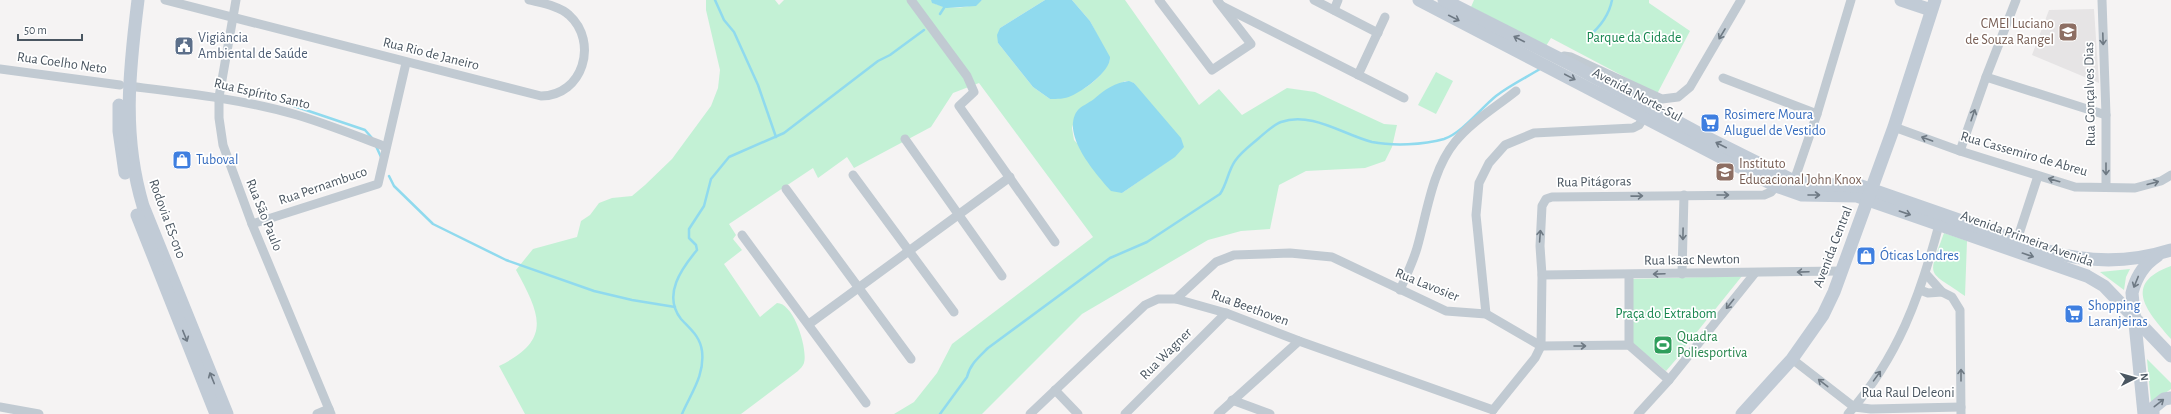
<svg xmlns="http://www.w3.org/2000/svg" width="2171" height="414" font-family="'Alegreya Sans',sans-serif">
<style>
.education{fill:#e6e4e5}
.green{fill:#c3f1d5;fill-rule:evenodd}
.water{fill:#90daee}
.lines{fill:none;stroke-linecap:round;stroke-linejoin:round}
.stream{stroke:#90daee;stroke-width:2.5}
.street{stroke:#c1cad2;stroke-width:9}
.secondary{stroke:#c1cbd6;stroke-width:13}
.oneway{stroke:#6e7984}
.oneway2{stroke:#6e7983}
.labels{text-anchor:middle;dominant-baseline:central;stroke-width:3.5;stroke-linejoin:round;paint-order:stroke}
.education-label{font-size:14px;fill:#785e54;stroke:#fff;text-anchor:end}
.service-label{font-size:14px;fill:#4e5e75;stroke:#fff;text-anchor:start}
.park-label{font-size:14px;fill:#17864f;stroke:#fff}
.street-label{font-size:14px;fill:#4a5661;stroke:#fff}
.shop-label{font-size:14px;fill:#366cbe;stroke:#fff;text-anchor:start}
.leisure-label{font-size:14px;fill:#27864d;stroke:#fff;text-anchor:start}
</style>
<rect width="100%" height="100%" fill="#f5f3f3"/>
<polygon class="education" points="2094,9 2099,83 2032,55 2049,10"/>
<g class="green">
<path d="M706,0H775L779,5L784,0H931L933,3C947,9 970,10 982,0H1045L1000,28L998,43L1033,87L1050,99C1075,97 1099,84 1110,60L1090,21L1072,0H1125L1199,105L1219,89L1242,115L1287,88L1315,92L1384,124L1397,125L1392,147L1385,161L1365,168L1306,171L1279,185L1270,229L1241,231L1208,240L1082,314L982,414H894L914,402L937,373L952,344L1093,237L979,83L953,93L931,127L854,168L847,157L818,178L813,168L729,224L736,235L733,239L742,250L724,264L760,317L777,303C794,303 808,349 804,363C803,366 800,369 798,371L741,414H525L499,366C553,340 540,314 516,270L533,249L577,237L581,221L590,215L599,203L612,198L632,196L645,185L672,159L711,106L718,88L720,70L706,10ZM1125,81L1134,83L1181,150L1174,157L1122,193L1074,140L1072,128L1077,111Z"/>
<polygon points="1474,0 1649,0 1649,3 1690,31 1657,94 1551,38 1546,46 1471,7"/>
<polygon points="1436,72 1453,81 1436,114 1418,105"/>
<path d="M1944,233L1967,241L1965,296C1927,269 1927,280 1944,233Z"/>
<path d="M2171,266V339C2148,312 2121,284 2171,266Z"/>
<polygon points="2130,269 2126,277 2124,290 2100,272"/>
<polygon points="1742,276 1684,348 1685,349 1666,371 1631,342 1632,279"/>
<polygon points="2147,359 2171,383 2171,389 2151,403"/>
</g>
<g class="water">
<polygon points="931,0 982,0 976,6 946,8 932,3"/>
<path d="M1045,0H1072L1090,21L1110,57C1111,71 1083,91 1071,96C1065,99 1057,99 1050,99L1033,87L998,43L997,35L1000,28Z"/>
<path d="M1129,81L1134,83L1181,138L1184,147L1175,157L1122,193L1111,191C1096,174 1061,135 1077,111C1081,106 1089,103 1094,99C1104,90 1116,82 1129,81Z"/>
</g>
<g class="lines">
<g class="stream">
<polyline points="715,0 724,20 734,32 758,85 776,137"/>
<polyline points="940,14 949,0"/>
<path d="M1588,37C1600,27 1609,16 1612,0"/>
<polyline points="282,102 365,130 372,138"/>
<polyline points="376,146 381,157"/>
<polyline points="389,176 394,186 433,224 506,260 594,291 632,300 675,307"/>
<path d="M682,414C691,393 705,375 702,351C700,336 690,329 681,319C662,295 682,268 697,250L696,245L689,238V229L704,206L711,179L729,157L784,133L878,61L890,55L924,30"/>
<path d="M940,414L967,377C970,364 979,357 988,348L1110,258L1147,242L1220,194C1227,184 1228,171 1235,161C1241,152 1251,145 1259,138C1266,132 1273,125 1281,122C1311,111 1344,135 1372,142C1393,146 1423,145 1444,139C1462,133 1481,108 1496,96C1509,86 1525,78 1540,69"/>
</g>
<g class="street">
<path d="M165,0L541,96C583,96 599,42 569,15C560,6 541,3 529,0"/>
<polyline points="236,0 219,97 219,118 223,145 252,224 331,414"/>
<polyline points="911,0 967,76 974,92 959,106 1055,242"/>
<polyline points="1159,0 1212,70 1251,44 1217,0"/>
<polyline points="1314,0 1378,33"/>
<polyline points="2102,0 2106,115 2106,187"/>
<polyline points="1222,6 1404,98"/>
<polyline points="1334,10 1338,0"/>
<polyline points="1564,56 1571,57 1662,99 1678,97 1690,87 1741,0"/>
<polyline points="0,69 120,85"/>
<polyline points="1358,75 1385,17"/>
<polyline points="1986,77 2106,115"/>
<polyline points="1723,78 1817,114"/>
<path d="M128,86C185,93 242,99 297,115C327,124 357,136 386,147"/>
<polyline points="1894,127 1960,151 2075,187 2135,188 2161,181 2171,175"/>
<polyline points="905,139 1002,276"/>
<polyline points="1960,151 1986,77 2016,0"/>
<polyline points="853,175 954,312"/>
<polyline points="1794,181 1817,114 1851,0"/>
<polyline points="786,189 911,359"/>
<polyline points="252,224 378,184 406,63"/>
<polyline points="742,235 866,403"/>
<polyline points="2017,240 2038,176"/>
<polyline points="1682,274 1684,195"/>
<polyline points="1926,274 1942,292 1952,297 1960,310 1961,414"/>
<polyline points="1542,275 1842,271"/>
<path d="M1400,290C1406,276 1413,262 1417,248C1427,213 1432,170 1455,142C1471,122 1496,107 1516,91"/>
<polyline points="1920,290 1928,293 1942,292"/>
<polyline points="1176,299 1216,262 1234,255 1290,253 1332,257 1446,311 1486,314 1541,346 1629,345 1669,380"/>
<polyline points="1486,314 1476,215 1479,183 1489,163 1505,145 1534,133 1633,128 1639,125 1644,117"/>
<polyline points="809,324 1010,177"/>
<polyline points="1629,345 1629,275"/>
<polyline points="1792,359 1854,407"/>
<polyline points="1055,390 1078,414"/>
<polyline points="1232,400 1270,414"/>
<polyline points="0,407 39,414"/>
<polyline points="1854,407 1871,409 1961,407"/>
<polyline points="1493,410 1535,358 1541,346 1542,275 1540,246 1542,206 1546,199 1552,197 1764,195 1771,192 1776,186"/>
<polyline points="317,414 329,409"/>
<polyline points="1030,414 1145,305 1158,299 1176,299 1226,313 1299,341 1493,410"/>
<polyline points="1125,414 1226,313"/>
<polyline points="1218,414 1299,341"/>
<polyline points="1638,414 1669,380 1755,273"/>
<path d="M1848,414C1898,358 1920,296 1939,225"/>
</g>
<g class="secondary">
<path d="M138,0C129,72 122,136 143,206L227,414"/>
<polyline points="1419,0 1776,186 1802,195 1857,196 2087,276 2104,286 2171,356"/>
<path d="M1444,0L1572,65L1702,135L1794,181L1811,184L1861,186L2048,251C2089,263 2130,263 2171,250"/>
<polyline points="1901,0 1931,10"/>
<polyline points="119,105 119,131 125,173"/>
<polyline points="137,215 216,414"/>
<polyline points="1742,414 1792,359 1823,315 1834,292 1894,127 1935,0"/>
<path d="M2144,414L2132,293C2136,277 2143,265 2157,256"/>
<polyline points="2153,414 2153,408 2164,399 2171,398"/>
</g>
</g>
<defs><path id="oneway-shaft" d="M-6 0H5M1.5-3L5.5 0L1.5 3" fill="none" stroke-width="1.6" stroke-linecap="round" stroke-linejoin="round"/></defs>
<g class="oneway">
<use href="#oneway-shaft" transform="translate(1454 18) rotate(27)"/>
<use href="#oneway-shaft" transform="translate(1519 39) rotate(-153)"/>
<use href="#oneway-shaft" transform="translate(1570 77) rotate(28)"/>
<use href="#oneway-shaft" transform="translate(1721 145) rotate(-153)"/>
<use href="#oneway-shaft" transform="translate(1814 195)"/>
<use href="#oneway-shaft" transform="translate(1905 213) rotate(19)"/>
<use href="#oneway-shaft" transform="translate(2028 255) rotate(19)"/>
<use href="#oneway-shaft" transform="translate(2136 282) rotate(112)"/>
<use href="#oneway-shaft" transform="translate(185 336) rotate(68)"/>
<use href="#oneway-shaft" transform="translate(212 378) rotate(-112)"/>
<use href="#oneway-shaft" transform="translate(2159 403) rotate(-38)"/>
</g>
<g class="oneway2">
<use href="#oneway-shaft" transform="translate(1722 34) rotate(121)"/>
<use href="#oneway-shaft" transform="translate(2103 39) rotate(88)"/>
<use href="#oneway-shaft" transform="translate(1973 115) rotate(-71)"/>
<use href="#oneway-shaft" transform="translate(1927 139) rotate(-160)"/>
<use href="#oneway-shaft" transform="translate(2106 169) rotate(90)"/>
<use href="#oneway-shaft" transform="translate(2054 180) rotate(-164)"/>
<use href="#oneway-shaft" transform="translate(2153 183) rotate(-15)"/>
<use href="#oneway-shaft" transform="translate(1723 195)"/>
<use href="#oneway-shaft" transform="translate(1637 196) rotate(-1)"/>
<use href="#oneway-shaft" transform="translate(1683 234) rotate(91)"/>
<use href="#oneway-shaft" transform="translate(1540 236) rotate(-86)"/>
<use href="#oneway-shaft" transform="translate(1803 272) rotate(178)"/>
<use href="#oneway-shaft" transform="translate(1659 274) rotate(178)"/>
<use href="#oneway-shaft" transform="translate(1730 304) rotate(129)"/>
<use href="#oneway-shaft" transform="translate(1580 346)"/>
<use href="#oneway-shaft" transform="translate(1961 375) rotate(-90)"/>
<use href="#oneway-shaft" transform="translate(1877 376) rotate(-54)"/>
<use href="#oneway-shaft" transform="translate(1823 383) rotate(-142)"/>
</g>
<defs>
<g id="school-square" transform="scale(1)"><rect x="-9" y="-9" width="18" height="18" rx="4" fill="#8d6e63" stroke="#fff"/><path d="M0-5L7-2L0 1L-7-2ZM-4 1L0 2.5L4 1V4Q0 6-4 4Z" fill="#fff"/></g>
<g id="civic-square" transform="scale(1)"><rect x="-9" y="-9" width="18" height="18" rx="4" fill="#5c6f8a" stroke="#fff"/><path d="M-.6-6.5H3V-4.5H.6V-3L4-1V1h2V6H-6V1h2V-1L-.6-3ZM-1.2 2.5V6h2.4V2.5Z" fill="#fff"/></g>
<g id="supermarket-square" transform="scale(1)"><rect x="-9" y="-9" width="18" height="18" rx="4" fill="#3f7fe0" stroke="#fff"/><path d="M-6-5.5h2.5l.6 2H6L4.5 2H-2.5L-4.4-4H-6ZM-1.5 3.2a1.3 1.3 0 1 0 .1 0ZM3 3.2a1.3 1.3 0 1 0 .1 0Z" fill="#fff"/></g>
<g id="shop-square" transform="scale(1)"><rect x="-9" y="-9" width="18" height="18" rx="4" fill="#3f7fe0" stroke="#fff"/><path d="M-5-2.5h2.3a2.7 3.5 0 0 1 5.4 0H5L5.5 6h-11ZM-1.5-2.5h3a1.5 2.3 0 0 0-3 0Z" fill="#fff"/></g>
<g id="stadium-square" transform="scale(1)"><rect x="-9" y="-9" width="18" height="18" rx="4" fill="#2e9e5b" stroke="#fff"/><path d="M0-5a6.5 5 0 1 0 0 10a6.5 5 0 1 0 0-10ZM-3.5-1.8h7v3.6h-7Z" fill="#fff"/></g>
</defs>
<g fill-rule="evenodd">
<use href="#school-square" x="2068" y="32"/>
<use href="#civic-square" x="184" y="46"/>
<use href="#supermarket-square" x="1710" y="123"/>
<use href="#shop-square" x="182" y="160"/>
<use href="#school-square" x="1725" y="172"/>
<use href="#shop-square" x="1866" y="256"/>
<use href="#supermarket-square" x="2074" y="314"/>
<use href="#stadium-square" x="1663" y="345"/>
</g>
<g class="labels">
<g class="education-label">
<text x="2054" y="24">CMEI Luciano<tspan x="2054" dy="16">de Souza Rangel</tspan></text>
<text x="1739" y="164" text-anchor="start">Instituto<tspan x="1739" dy="16">Educacional John Knox</tspan></text>
</g>
<g class="service-label">
<text x="198" y="38">Vigiância<tspan x="198" dy="16">Ambiental de Saúde</tspan></text>
</g>
<g class="park-label">
<text x="1634" y="38">Parque da Cidade</text>
<text x="1666" y="314">Praça do Extrabom</text>
</g>
<g class="street-label">
<text transform="translate(431 54) rotate(14)">Rua Rio de Janeiro</text>
<text transform="translate(62 63) rotate(8)">Rua Coelho Neto</text>
<text transform="translate(262 94) rotate(13)">Rua Espírito Santo</text>
<text transform="translate(2090 94) rotate(-91)">Rua Gonçalves Dias</text>
<text transform="translate(1637 95) rotate(28)">Avenida Norte-Sul</text>
<text transform="translate(2024 154) rotate(16)">Rua Cassemiro de Abreu</text>
<text transform="translate(1594 182) rotate(-1)">Rua Pitágoras</text>
<text transform="translate(323 186) rotate(-19)">Rua Pernambuco</text>
<text transform="translate(264 215) rotate(68)">Rua São Paulo</text>
<text transform="translate(167 219) rotate(70)">Rodovia ES-010</text>
<text transform="translate(2027 239) rotate(20)">Avenida Primeira Avenida</text>
<text transform="translate(1833 247) rotate(-69)">Avenida Central</text>
<text transform="translate(1692 260) rotate(-1)">Rua Isaac Newton</text>
<text transform="translate(1427 285) rotate(22)">Rua Lavosier</text>
<text transform="translate(1250 308) rotate(20)">Rua Beethoven</text>
<text transform="translate(1166 354) rotate(-45)">Rua Wagner</text>
<text x="1908" y="393">Rua Raul Deleoni</text>
</g>
<g class="shop-label">
<text x="1724" y="115">Rosimere Moura<tspan x="1724" dy="16">Aluguel de Vestido</tspan></text>
<text x="196" y="160">Tuboval</text>
<text x="1880" y="256">Óticas Londres</text>
<text x="2088" y="306">Shopping<tspan x="2088" dy="16">Laranjeiras</tspan></text>
</g>
<g class="leisure-label">
<text x="1677" y="337">Quadra<tspan x="1677" dy="16">Poliesportiva</tspan></text>
</g>
</g>
<g transform="translate(2135 378) rotate(84)" stroke="#ffffff" stroke-width="3" paint-order="stroke">
<path d="M0-3L7 15L0 10L-7 15Z" fill="#4a5661"/>
<text y="-6" font-size="11" font-weight="bold" text-anchor="middle" fill="#4a5661">N</text>
</g>
<path d="M18 34v6h64v-6" fill="none" stroke="#4a5661" stroke-width="2"/>
<text x="24" y="34" font-size="12" fill="#4a5661" stroke="#ffffff" stroke-width="3" paint-order="stroke">50 m</text>
</svg>
